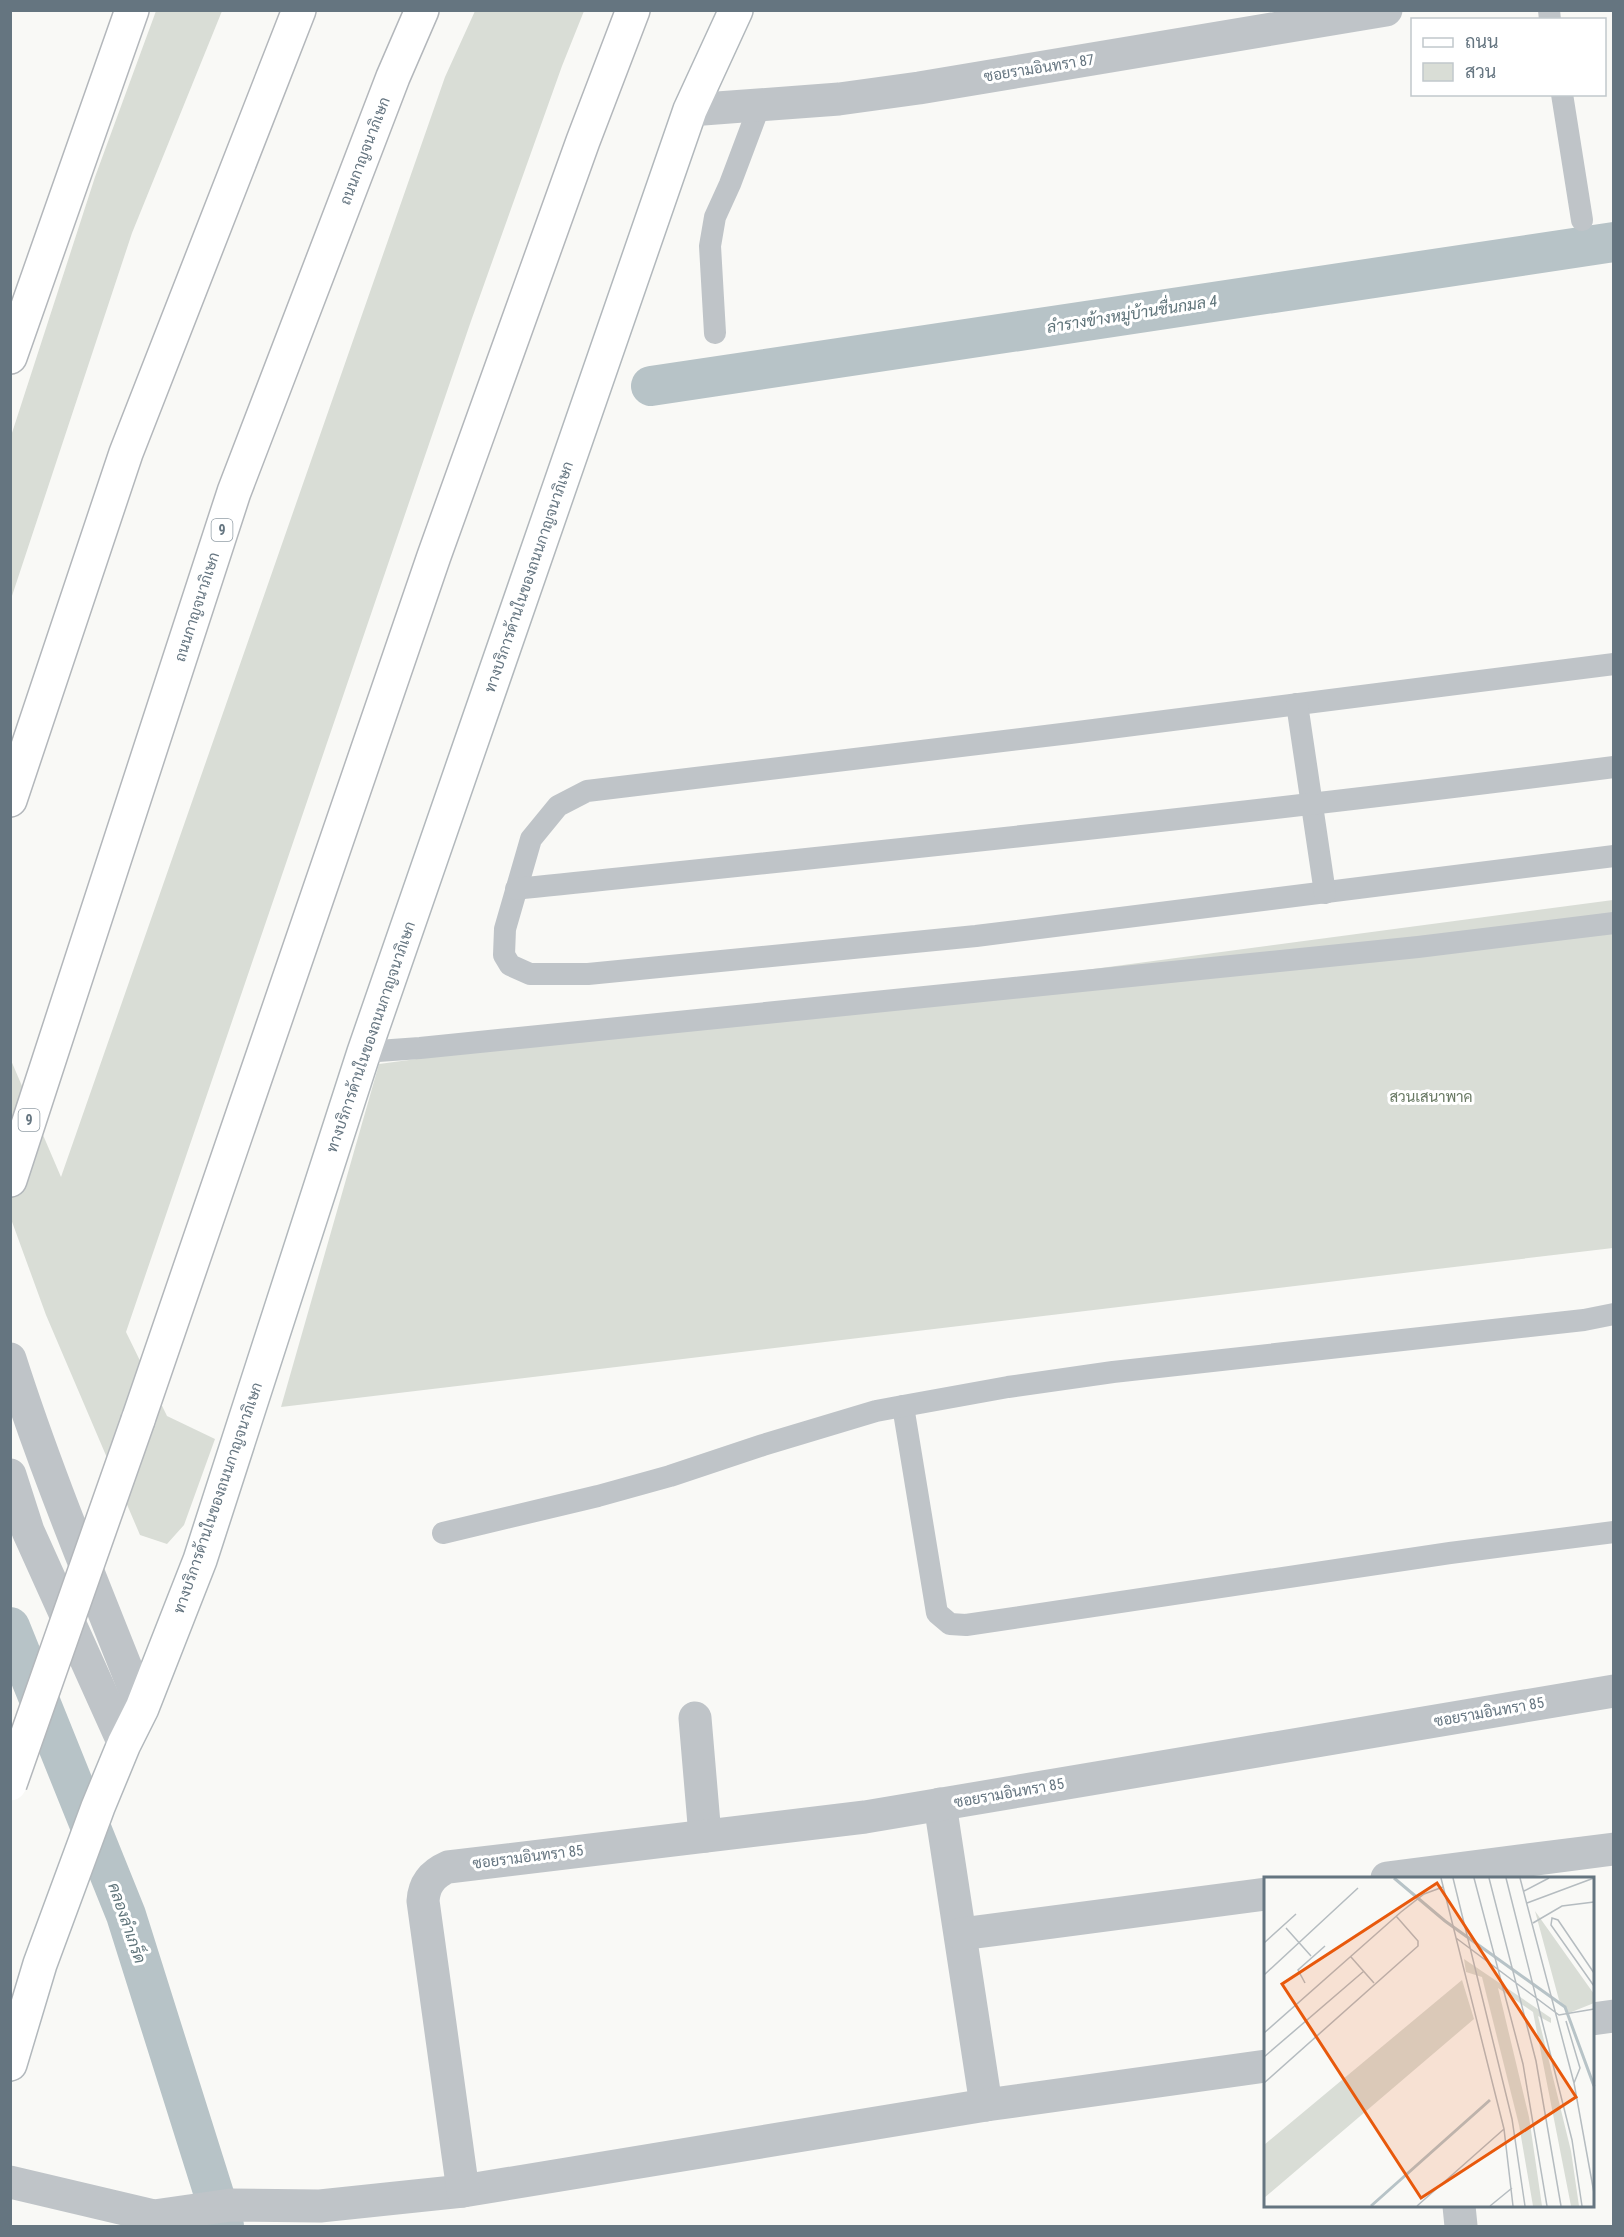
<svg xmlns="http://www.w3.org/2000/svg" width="1624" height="2237" font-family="'Roboto Condensed',Sarabun,sans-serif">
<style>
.green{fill:#d9ddd6}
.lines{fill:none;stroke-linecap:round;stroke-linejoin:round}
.canal{stroke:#b7c3c7;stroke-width:40}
.secondary-casing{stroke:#b2b8bc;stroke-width:36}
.motorway-casing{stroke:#b3b7bb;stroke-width:36}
.service{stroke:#bfc4c8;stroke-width:22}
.minor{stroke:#bfc4c8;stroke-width:33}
.secondary{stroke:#fff;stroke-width:33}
.motorway{stroke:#fff;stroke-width:33}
.motorway-bridge-casing{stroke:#b3b7bb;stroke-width:36;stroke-linecap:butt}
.motorway-bridge{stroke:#fff;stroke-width:33}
.labels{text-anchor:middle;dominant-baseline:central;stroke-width:6;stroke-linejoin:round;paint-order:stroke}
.shield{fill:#fff;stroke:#939ea6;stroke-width:1.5}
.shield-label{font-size:14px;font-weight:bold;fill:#657580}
.street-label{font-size:15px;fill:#657580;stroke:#fff}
.park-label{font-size:15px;fill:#687963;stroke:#fff}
.water-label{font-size:16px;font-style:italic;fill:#5f747a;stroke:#fff}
.inset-river{fill:none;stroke:#b7c3c7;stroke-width:3}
.inset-road{fill:none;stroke:#b5bcc0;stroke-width:1.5}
.view{fill:#e8590c;fill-opacity:0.15;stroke:#e8590c;stroke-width:3}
.inset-edge{fill:none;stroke:#657580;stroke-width:3}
</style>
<rect width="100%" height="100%" fill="#f9f9f6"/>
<g class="green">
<polygon points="156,11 222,11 132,233 11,599 11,436 95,177"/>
<polygon points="475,11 584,11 562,66 471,321 126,1332 167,1416 215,1439 184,1525 167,1544 140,1535 46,1315 11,1219 10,1058 61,1177 445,77"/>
<polygon points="1613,900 1613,1248 281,1407 379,1064"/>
</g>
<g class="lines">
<g class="canal">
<polyline points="651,386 1614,242"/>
<polyline points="10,1627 126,1915 224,2226"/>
</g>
<g class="secondary-casing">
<polyline id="secondary" points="10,2064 40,1964 98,1807 124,1744 142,1708 200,1560 364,1052 690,110 736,10"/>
</g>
<g class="motorway-casing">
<g id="motorway">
<polyline points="10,357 132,10"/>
<polyline points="10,800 126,453 299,10"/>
<polyline points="10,1180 234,492 393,77 422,10"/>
<polyline points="138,1420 434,556 583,141 633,10"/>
</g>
</g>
<g class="service">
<polyline points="1549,10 1550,20"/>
<polyline points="1562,94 1582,220"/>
<polyline points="715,333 710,246 715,217 730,184 759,107"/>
<polyline points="1614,664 1070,733 587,791 558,806 531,839 505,929 504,955 510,965 530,974 588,974 976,936 1614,856"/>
<polyline points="1297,704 1325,893"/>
<path d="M516,889C882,851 1249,814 1614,767"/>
<polyline points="364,1052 420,1048 1418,947 1614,923"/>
<polyline points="903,1406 937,1613 950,1624 966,1625 1450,1553 1614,1532"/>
<polyline points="443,1533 598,1496 670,1476 763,1445 876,1411 903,1406 1008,1387 1113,1372 1584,1320 1614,1314"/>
</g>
<g class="minor">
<polyline points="690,110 839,99 919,88 1386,10"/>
<path d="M10,1359C48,1478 97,1593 142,1708"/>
<polyline points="10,1475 28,1531 124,1744"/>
<polyline points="695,1718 705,1836"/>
<polyline points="940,1804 986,2105"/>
<polyline points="1387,1878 1614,1849"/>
<polyline points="961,1934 1266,1894"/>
<polyline points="1592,2019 1614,2016"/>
<polyline points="10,2182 154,2216 231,2205 320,2206 463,2191 986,2105 1266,2066"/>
<path d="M463,2191L423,1901C424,1884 432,1874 448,1867L865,1817L1614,1691"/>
<polyline points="1459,2206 1461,2226"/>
</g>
<use href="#secondary" class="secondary"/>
<use href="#motorway" class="motorway"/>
<g class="motorway-bridge-casing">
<polyline id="motorway-bridge" points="10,1784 138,1420"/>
</g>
<use href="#motorway-bridge" class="motorway-bridge"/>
</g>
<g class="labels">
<g class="shield">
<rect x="211.5" y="519" width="21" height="22" rx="4.5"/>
<rect x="18.5" y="1109" width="21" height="22" rx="4.5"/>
</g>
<g class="shield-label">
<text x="222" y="530">9</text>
<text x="29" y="1120">9</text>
</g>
<g class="street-label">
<text transform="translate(1039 68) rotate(-9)">ซอยรามอินทรา 87</text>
<text transform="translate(365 151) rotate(-69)">ถนนกาญจนาภิเษก</text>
<text transform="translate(529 577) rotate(-71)">ทางบริการด้านในของถนนกาญจนาภิเษก</text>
<text transform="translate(197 607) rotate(-72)">ถนนกาญจนาภิเษก</text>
<text transform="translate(371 1037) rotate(-71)">ทางบริการด้านในของถนนกาญจนาภิเษก</text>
<text transform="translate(218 1498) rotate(-71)">ทางบริการด้านในของถนนกาญจนาภิเษก</text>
<text transform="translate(1489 1712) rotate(-10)">ซอยรามอินทรา 85</text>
<text transform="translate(1009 1793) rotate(-10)">ซอยรามอินทรา 85</text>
<text transform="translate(528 1857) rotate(-7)">ซอยรามอินทรา 85</text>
</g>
<g class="park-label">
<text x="1431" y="1097">สวนเสนาพาค</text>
</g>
<g class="water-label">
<text transform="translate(1132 314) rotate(-9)">ลำรางข้างหมู่บ้านชื่นกมล 4</text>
<text transform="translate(127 1923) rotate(71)">คลองลำเกร็ด</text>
</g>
</g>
<g transform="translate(1264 1877)">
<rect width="330" height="330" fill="#f9f9f6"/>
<path d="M271,34L330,117V126L305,136L295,123ZM200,82L287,141V146L274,139L307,274L315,329H307L269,135L234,111L265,240L278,329H269L255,248L218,100L202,95ZM198,103L210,142L0,321V268Z" fill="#d9ddd6"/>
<path class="inset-river" d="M130,1L181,44L301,130L330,209M107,329L226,223"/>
<path class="inset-road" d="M177,1L240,252L249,329M189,1L248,242L261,329M210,1L259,187L283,329M225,1L272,184L297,329M242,1L308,263L318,329M256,1L310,206L330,316M260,14L285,1M263,26L330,1M269,46L298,29L330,25M22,51L47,79M192,61L295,138L330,132M0,66L32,37M87,80L110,106M330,96L294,43L288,41L287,48L330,109M0,98L94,11M41,106L34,93L61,69M302,144L316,191L310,206M0,156L137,35L160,17L179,10M0,180L100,94M0,206L154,69V64L132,39M153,329L240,252M226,329L248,311"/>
<path class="view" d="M173,6L312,220L157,321L18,107Z"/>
<rect width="330" height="330" class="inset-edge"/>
</g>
<rect width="1624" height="2237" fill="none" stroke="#657580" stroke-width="24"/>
<rect x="1411" y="18" width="195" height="78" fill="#ffffff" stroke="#c1c8cc" stroke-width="1.5"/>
<rect x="1423" y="38" width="30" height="9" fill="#ffffff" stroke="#c1c8cc" stroke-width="1.5"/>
<text x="1465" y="48" font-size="18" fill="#657580">ถนน</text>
<rect x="1423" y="63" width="30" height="18" fill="#d9ddd6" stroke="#c1c8cc" stroke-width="1.5"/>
<text x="1465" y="78" font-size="18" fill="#657580">สวน</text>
</svg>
